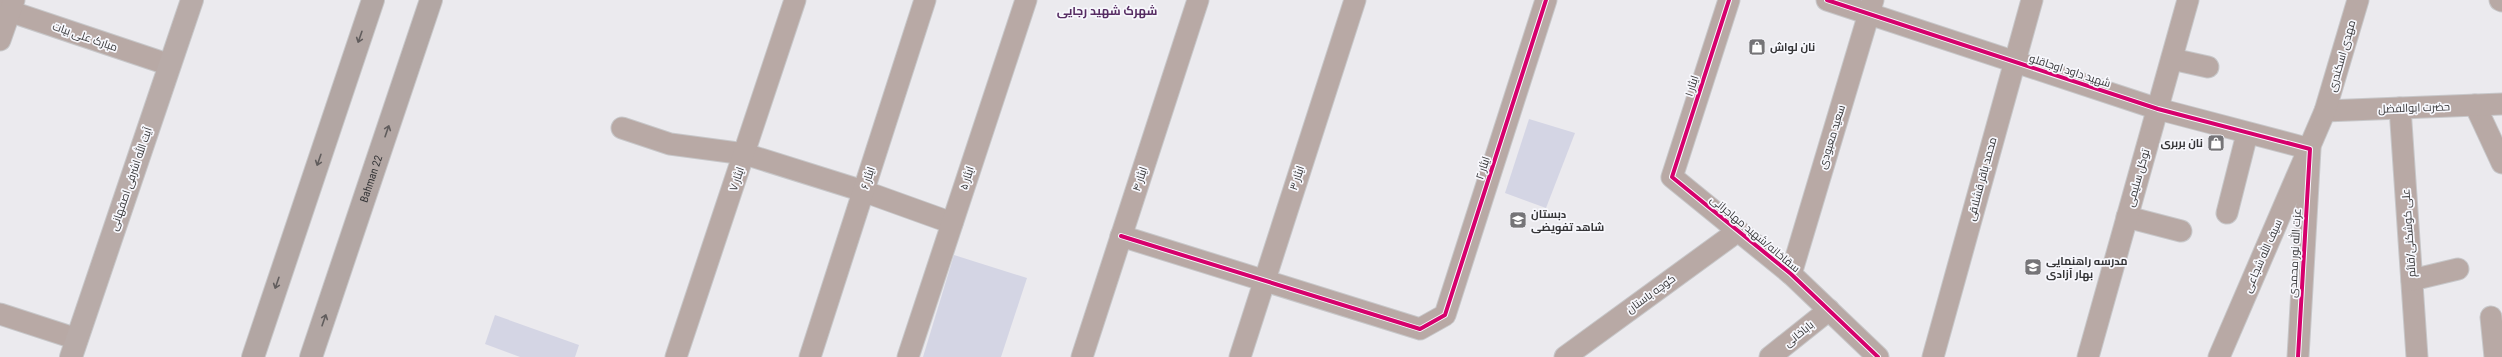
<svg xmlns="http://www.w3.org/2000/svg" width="2502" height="357" font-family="'Roboto Condensed',Cairo,sans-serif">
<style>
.building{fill:#d4d5e4}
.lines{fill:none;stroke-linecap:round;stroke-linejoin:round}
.minor-casing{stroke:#c7c7c9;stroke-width:23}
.major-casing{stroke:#c7c7c9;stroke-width:24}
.highway-casing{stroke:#c7c7c9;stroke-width:24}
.minor{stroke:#b8a9a5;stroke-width:21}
.major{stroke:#b8aba8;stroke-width:22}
.highway{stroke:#b2a6a3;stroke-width:22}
.cycleway-casing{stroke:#f7f7fc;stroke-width:6}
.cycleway{stroke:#d6006c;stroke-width:4}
.oneway{stroke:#615d5d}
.labels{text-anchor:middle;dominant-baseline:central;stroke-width:3.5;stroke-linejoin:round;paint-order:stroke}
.street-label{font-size:11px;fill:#353537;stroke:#f7f7fc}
.poi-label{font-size:11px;font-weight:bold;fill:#353537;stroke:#f7f7fc;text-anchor:start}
.neighbourhood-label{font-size:12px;font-weight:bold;fill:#572d63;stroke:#f7f7fc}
</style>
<rect width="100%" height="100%" fill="#ebeaee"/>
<g class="building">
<polygon points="1529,119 1575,133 1546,208 1505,193"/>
<polygon points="954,255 1027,278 1001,357 923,357"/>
<polygon points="495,315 579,345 575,357 520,357 485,344"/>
</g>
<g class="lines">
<g class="minor-casing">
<g id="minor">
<polyline points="1729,0 1672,177 1791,274 1878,357"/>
<polyline points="1827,0 2158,109 2310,149 2298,357"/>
<polyline points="2500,0 2502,1"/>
<polyline points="0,8 170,65"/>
<polyline points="0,40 14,0"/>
<polyline points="2172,59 2208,67"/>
<polyline points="2475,105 2502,163"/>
<polyline points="2400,108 2417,357"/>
<polyline points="2325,111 2502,104"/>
<polyline points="622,128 670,144 745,154 863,191 952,223"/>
<polyline points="2227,213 2247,134"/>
<polyline points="2127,217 2181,231"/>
<polyline points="1121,236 1420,329 1445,315 1546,0"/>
<polyline points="1791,274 1873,0"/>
<polyline points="2412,280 2458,269"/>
<polyline points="0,314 77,339"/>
<polyline points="2491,317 2495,357"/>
<polyline points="676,357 795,0"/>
<polyline points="810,357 925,0"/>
<polyline points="908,357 1026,0"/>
<polyline points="1082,357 1198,0"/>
<polyline points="1240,357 1355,0"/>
<polyline points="1565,357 1738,231"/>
<polyline points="1770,357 1829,310"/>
<polyline points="1933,357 2032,0"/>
<polyline points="2088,357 2188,0"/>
<polyline points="2219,357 2325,111 2358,0"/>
</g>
</g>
<g class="major-casing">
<polyline id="major" points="71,357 192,0"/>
</g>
<g class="highway-casing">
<g id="highway">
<polyline points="253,357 373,0"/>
<path id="s1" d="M311,357L431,0"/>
</g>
</g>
<use href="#minor" class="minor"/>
<use href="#major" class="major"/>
<use href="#highway" class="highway"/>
<g class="cycleway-casing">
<g id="cycleway">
<polyline points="1729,0 1672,177 1791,274 1878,357"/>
<polyline points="1827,0 2158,109 2310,149 2298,357"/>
<polyline points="1121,236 1420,329 1445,315 1546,0"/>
</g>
</g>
<use href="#cycleway" class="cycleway"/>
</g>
<defs><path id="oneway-shaft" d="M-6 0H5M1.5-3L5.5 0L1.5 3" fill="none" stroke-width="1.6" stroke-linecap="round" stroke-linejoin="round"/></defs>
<g class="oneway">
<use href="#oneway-shaft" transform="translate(360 37) rotate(109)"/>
<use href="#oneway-shaft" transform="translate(387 131) rotate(-71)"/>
<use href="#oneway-shaft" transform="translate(319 160) rotate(109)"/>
<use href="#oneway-shaft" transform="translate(277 283) rotate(109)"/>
<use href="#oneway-shaft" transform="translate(324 320) rotate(-71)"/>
</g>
<defs>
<g id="shop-square" transform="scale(0.9)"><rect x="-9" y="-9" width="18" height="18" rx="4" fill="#757477" stroke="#f7f7fc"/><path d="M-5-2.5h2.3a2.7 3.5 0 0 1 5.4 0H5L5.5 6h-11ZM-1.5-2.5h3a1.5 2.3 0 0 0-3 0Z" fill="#fff"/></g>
<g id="school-square" transform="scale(0.9)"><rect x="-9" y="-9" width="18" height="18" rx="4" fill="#757477" stroke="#f7f7fc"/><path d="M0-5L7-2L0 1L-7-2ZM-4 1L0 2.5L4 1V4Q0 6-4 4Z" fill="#fff"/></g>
</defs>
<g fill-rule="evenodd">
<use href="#shop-square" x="1757" y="47"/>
<use href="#shop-square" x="2216" y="143"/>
<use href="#school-square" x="1518" y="220"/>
<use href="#school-square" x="2033" y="267"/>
</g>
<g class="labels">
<g class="street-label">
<text transform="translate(85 37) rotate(19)">مبارک علی بیات</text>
<text transform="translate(2342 56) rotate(-74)">مهدی اسکندری</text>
<text transform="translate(2070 71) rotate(18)">شهید داود اوجاقلو</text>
<text transform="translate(1692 86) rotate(-72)">ایثار ۱</text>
<text transform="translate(2414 108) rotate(-2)">حضرت ابوالفضل</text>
<text transform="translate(1832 137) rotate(-73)">سعید معبودی</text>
<text transform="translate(1483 168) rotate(-72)">ایثار ۲</text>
<text stroke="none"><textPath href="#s1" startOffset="188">Bahman 22</textPath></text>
<text transform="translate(868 178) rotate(-72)">ایثار ۶</text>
<text transform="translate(967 178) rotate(-72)">ایثار ۵</text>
<text transform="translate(1297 178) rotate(-72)">ایثار ۳</text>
<text transform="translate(2138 178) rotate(-74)">توکل سلیمی</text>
<text transform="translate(131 179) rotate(-71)">آیت الله اشرفی اصفهانی</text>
<text transform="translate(737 179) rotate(-71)">ایثار ۷</text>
<text transform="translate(1140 179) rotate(-72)">ایثار ۴</text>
<text transform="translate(1982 179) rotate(-75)">محمد باقر قشلاقی</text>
<text transform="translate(2409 233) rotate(-94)">علی کوشکنی/قائم</text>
<text transform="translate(1755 234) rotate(40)">سقاخانه/شهید مهاجرانی</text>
<text transform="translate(2295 253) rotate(-87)">عزت الله نور محمدی</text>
<text transform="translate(2263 256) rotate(-66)">سیف الله شجاعی</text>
<text transform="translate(1651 294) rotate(-36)">کوچه باستان</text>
<text transform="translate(1799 334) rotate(-39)">باباخانی</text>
</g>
<g class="poi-label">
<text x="1770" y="47">نان لواش</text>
<text x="2203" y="143" text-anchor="end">نان بربری</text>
<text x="1531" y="214">دبستان<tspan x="1531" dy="13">شاهد تفویضی</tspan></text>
<text x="2046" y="261">مدرسه راهنمایی<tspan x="2046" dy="13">بهار آزادی</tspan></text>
</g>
<g class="neighbourhood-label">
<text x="1107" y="11">شهرک شهید رجایی</text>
</g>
</g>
</svg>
